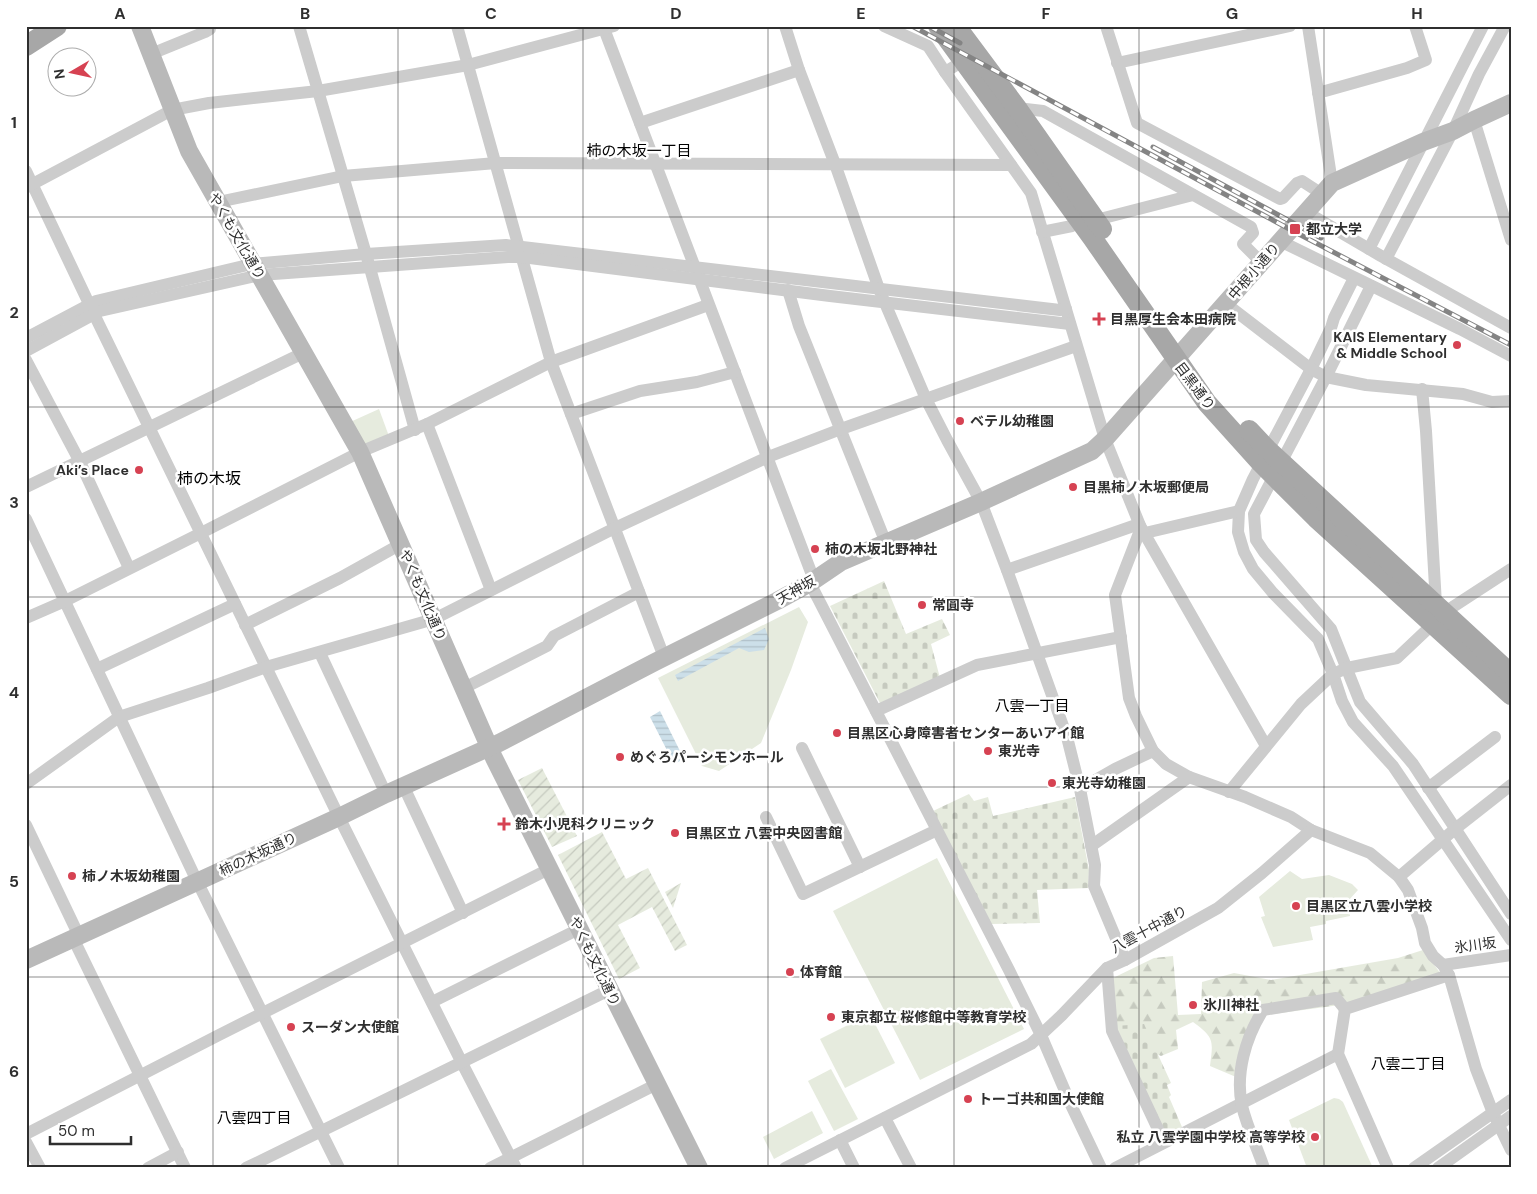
<svg xmlns="http://www.w3.org/2000/svg" width="1537" height="1194" font-family="'DM Sans','Noto Sans JP',sans-serif">
<style>
.green{fill:#e6ebde}
.forest{fill:url(#forest-firs)}
.cemetery{fill:url(#cemetery-stones)}
.garden{fill:url(#garden-furrows)}
.water{fill:url(#water-rules)}
.lines{fill:none;stroke-linecap:round;stroke-linejoin:round}
.street{stroke:#ccc;stroke-width:12}
.secondary{stroke:#b9b9b9;stroke-width:18}
.primary{stroke:#a7a7a7;stroke-width:20}
.rail-casing{stroke:#848484;stroke-width:5}
.rail{stroke:#fff;stroke-width:3;stroke-dasharray:9;stroke-linecap:butt}
.grid{fill:none;stroke:#2f2f2f;stroke-width:1;stroke-opacity:0.55}
.poi-dot{fill:#d64252;stroke:#fff;stroke-width:2}
.labels{text-anchor:middle;dominant-baseline:central;stroke-width:5;stroke-linejoin:round;paint-order:stroke}
.poi-label{font-size:14px;font-weight:bold;fill:#2f2f2f;stroke:#fff;text-anchor:start}
.street-label{font-size:14px;fill:#2f2f2f;stroke:#fff}
.neighbourhood-label{font-size:15px;fill:#000;stroke:#fff}
.quarter-label{font-size:16px;fill:#000;stroke:#fff}
.neatline{fill:none;stroke:#2f2f2f;stroke-width:2}
.grid-label{font-size:16px;text-anchor:middle;font-weight:bold;fill:#2f2f2f}
</style>
<defs>
<pattern id="forest-firs" width="22" height="20" patternUnits="userSpaceOnUse" patternTransform="scale(1.25)"><rect width="22" height="20" fill="#e6ebde"/><path d="M5 1l3.5 6h-7zM16 11l3.5 6h-7z" fill="#c6cabf"/></pattern>
<pattern id="cemetery-stones" width="16" height="16" patternUnits="userSpaceOnUse" patternTransform="scale(1.25)"><rect width="16" height="16" fill="#e6ebde"/><path d="M2 7V4a2 2 0 0 1 4 0v3zM10 15v-3a2 2 0 0 1 4 0v3z" fill="#c6cabf"/></pattern>
<pattern id="garden-furrows" width="10" height="10" patternUnits="userSpaceOnUse" patternTransform="scale(1.25)"><rect width="10" height="10" fill="#e6ebde"/><path d="M-1 1l2-2M0 10L10 0M9 11l2-2" fill="none" stroke="#c6cabf"/></pattern>
<pattern id="water-rules" width="6" height="5" patternUnits="userSpaceOnUse" patternTransform="scale(1.25)"><rect width="6" height="5" fill="#ccdfe9"/><path d="M0 2.5h6" fill="none" stroke="#b0c0c8"/></pattern>
</defs>
<rect width="100%" height="100%" fill="#fff"/>
<g class="green">
<polygon points="379,409 390,439 363,450 348,423"/>
<polygon points="799,607 808,622 791,670 761,743 719,771 702,766 658,678"/>
<polygon points="937,858 1024,1029 920,1080 833,911"/>
<polygon points="1290,871 1302,879 1329,875 1352,884 1358,890 1348,901 1350,916 1326,921 1326,924 1310,927 1313,940 1273,947 1261,917 1265,916 1259,897"/>
<polygon points="870,1014 895,1063 845,1088 820,1039"/>
<polygon points="831,1069 858,1119 834,1131 808,1081"/>
<polygon points="1334,1098 1339,1099 1343,1102 1373,1168 1307,1168 1289,1120"/>
<polygon points="812,1111 823,1133 774,1159 763,1137"/>
</g>
<path class="forest" d="M1423,950L1441,974L1347,1004L1252,1017L1236,1077L1210,1066C1213,1041 1215,1038 1193,1022L1176,1030L1178,1049L1161,1056L1115,1033L1113,978L1154,958L1173,956L1178,1015L1201,1014L1202,982L1234,973L1271,980L1398,958Z"/>
<g class="cemetery">
<polygon points="884,581 906,634 942,619 950,635 931,644 940,678 881,705 830,606"/>
<polygon points="969,794 974,801 988,797 993,816 1075,797 1089,870 1088,888 1037,890 1040,923 991,924 933,811"/>
<polygon points="1144,1024 1171,1083 1167,1085 1171,1095 1169,1097 1182,1127 1164,1135 1115,1026"/>
</g>
<g class="garden">
<polygon points="542,768 577,836 552,847 518,780"/>
<polygon points="602,832 626,879 648,868 687,945 675,951 652,907 618,925 640,968 619,979 558,855"/>
<polygon points="681,883 673,908 665,892"/>
</g>
<g class="water">
<polygon points="765,628 769,639 764,650 749,652 739,648 678,681 675,675"/>
<polygon points="660,711 684,759 674,764 650,717"/>
</g>
<g class="lines">
<g class="street">
<polyline points="299,26 368,261 415,430"/>
<polyline points="457,26 551,362 664,657"/>
<polyline points="606,26 606,34 814,580"/>
<polyline points="785,26 799,70 835,164 879,289 926,399 947,440 981,502 1007,570 1067,737 1080,789 1095,865 1094,886 1125,960"/>
<polyline points="884,26 928,46 945,72 963,61"/>
<polyline points="1106,26 1137,123 1280,199 1283,198 1297,183 1302,181 1322,194"/>
<polyline points="1308,26 1332,183"/>
<polyline points="151,54 205,32 210,29 210,26"/>
<polyline points="1117,63 1290,26"/>
<polyline points="945,72 1031,193 1105,439 1141,528 1115,595 1129,698 1136,716 1153,751 1166,764 1189,777 1245,797 1291,817 1311,830 1370,853 1399,877 1408,890 1422,928 1425,943 1433,956 1443,965 1449,975 1476,1069 1493,1113 1511,1150"/>
<polyline points="1318,93 1407,68 1426,60 1415,26"/>
<polyline points="1017,108 1043,111 1251,227 1253,233 1243,244 1256,257 1265,258"/>
<polyline points="1474,120 1511,240"/>
<polyline points="640,123 799,70"/>
<polyline points="26,171 92,310 339,817 462,1063 516,1168"/>
<polyline points="27,187 172,110 209,103 318,91 468,65 614,26"/>
<polyline points="218,202 343,176 496,163 1011,165"/>
<polyline points="1306,212 1381,256 1511,328"/>
<polyline points="1096,220 1193,195"/>
<polyline points="1042,232 1072,226 1080,221"/>
<polyline points="1280,241 1460,329 1511,356"/>
<polyline points="1369,249 1483,26"/>
<polyline points="1386,259 1453,131 1479,74 1505,26"/>
<polyline points="1354,278 1334,318 1331,328 1311,369 1253,479 1239,511 1238,532 1244,552 1253,569 1273,593 1318,639 1333,674 1342,701 1353,722 1393,766 1511,940"/>
<polyline points="1371,286 1326,377 1254,514 1256,540 1264,552 1331,629 1360,702 1413,764 1511,914"/>
<polyline points="788,290 799,326 886,543"/>
<polyline points="1225,303 1311,369 1326,377 1366,385 1463,394 1492,402 1511,401"/>
<polyline points="26,338 96,301 252,264 366,254 506,245 1060,310 1066,309"/>
<polyline points="26,351 100,311 260,275 508,257 522,257 830,296 1070,324"/>
<polyline points="26,360 80,462 129,568"/>
<polyline points="1422,389 1426,431 1436,604"/>
<polyline points="571,414 640,391 697,382 735,372"/>
<polyline points="427,424 491,590"/>
<polyline points="26,487 303,353"/>
<polyline points="26,519 195,877 339,1168"/>
<polyline points="1145,533 1239,511"/>
<polyline points="1007,570 1139,524 1266,746"/>
<polyline points="810,583 1009,970 1041,1035 1071,1105 1101,1168"/>
<polyline points="1445,612 1511,569"/>
<polyline points="26,618 65,601 201,533 360,452 427,424 551,362 708,305"/>
<polyline points="245,625 340,578 401,544"/>
<polyline points="320,653 386,794"/>
<polyline points="97,669 235,604"/>
<polyline points="464,688 547,646 554,636 639,592"/>
<polyline points="876,711 977,665 1121,637"/>
<polyline points="802,748 860,867"/>
<polyline points="26,784 119,717 208,688 266,667 434,619 615,528 768,457 841,429 1076,346"/>
<polyline points="403,785 463,913"/>
<polyline points="1428,788 1495,737"/>
<polyline points="1080,789 1115,769 1153,751"/>
<polyline points="1229,792 1301,704 1333,674 1347,668 1397,658 1433,624"/>
<polyline points="766,817 803,894 937,830"/>
<polyline points="26,825 79,936"/>
<polyline points="1091,846 1189,777"/>
<polyline points="1399,877 1455,829 1511,785"/>
<polyline points="73,938 185,1168"/>
<polyline points="1443,965 1511,955"/>
<polyline points="1107,968 1112,1031 1164,1142"/>
<polyline points="432,1002 579,929"/>
<polyline points="885,1118 911,1168"/>
<polyline points="26,1134 219,1035 549,869"/>
<polyline points="840,1140 854,1168"/>
<polyline points="26,1142 40,1168"/>
<polyline points="148,1168 178,1152"/>
<polyline points="246,1168 609,990"/>
<polyline points="490,1168 657,1084"/>
<polyline points="785,1168 1031,1044 1062,1015 1107,968 1125,960 1218,908 1262,873 1311,830"/>
<polyline points="1115,1168 1338,1054"/>
<path d="M1264,1168C1257,1147 1247,1127 1242,1106C1235,1073 1246,1037 1263,1010L1336,998L1345,1009"/>
<polyline points="1388,1168 1338,1054 1345,1009 1449,975"/>
<polyline points="1414,1168 1511,1100"/>
<polyline points="1438,1168 1511,1116"/>
</g>
<g class="secondary">
<polyline points="140,26 189,151 360,452 494,758 699,1168"/>
<polyline points="26,960 339,817 386,794 499,743 655,662 777,601 810,583 841,562 981,502 1092,451 1105,439 1332,183 1423,142 1453,131 1474,120 1511,103"/>
</g>
<g class="primary">
<polyline points="938,26 1091,236 1207,403 1261,463 1316,518 1511,695"/>
<polyline points="956,26 1017,108 1102,229"/>
<polyline points="26,46 57,26"/>
<polyline points="1249,430 1267,449 1511,674"/>
</g>
<g class="rail-casing">
<g id="rail">
<polyline points="912,26 1293,231 1511,345"/>
<polyline points="929,26 960,43"/>
<polyline points="1153,147 1321,238"/>
</g>
</g>
<use href="#rail" class="rail"/>
</g>
<path class="grid" d="M213,26V1168M398,26V1168M583,26V1168M768,26V1168M954,26V1168M1139,26V1168M1324,26V1168M26,217H1511M26,407H1511M26,597H1511M26,787H1511M26,977H1511"/>
<g class="poi-dot">
<rect x="1289" y="223" width="12" height="12" rx="2.5"/>
<path d="M1096.5 311.5h5v5h5v5h-5v5h-5v-5h-5v-5h5z"/>
<circle cx="1457" cy="345" r="5"/>
<circle cx="960" cy="421" r="5"/>
<circle cx="139" cy="470" r="5"/>
<circle cx="1073" cy="487" r="5"/>
<circle cx="815" cy="549" r="5"/>
<circle cx="922" cy="605" r="5"/>
<circle cx="837" cy="733" r="5"/>
<circle cx="988" cy="751" r="5"/>
<circle cx="620" cy="757" r="5"/>
<circle cx="1052" cy="783" r="5"/>
<path d="M501.5 816.5h5v5h5v5h-5v5h-5v-5h-5v-5h5z"/>
<circle cx="675" cy="833" r="5"/>
<circle cx="72" cy="876" r="5"/>
<circle cx="1296" cy="906" r="5"/>
<circle cx="790" cy="972" r="5"/>
<circle cx="1193" cy="1005" r="5"/>
<circle cx="831" cy="1017" r="5"/>
<circle cx="291" cy="1027" r="5"/>
<circle cx="968" cy="1099" r="5"/>
<circle cx="1315" cy="1137" r="5"/>
</g>
<g class="labels">
<g class="poi-label">
<text x="1306" y="229">都立大学</text>
<text x="1110" y="319">目黒厚生会本田病院</text>
<text x="1447" y="337" text-anchor="end">KAIS Elementary<tspan x="1447" dy="16">&amp; Middle School</tspan></text>
<text x="970" y="421">ベテル幼稚園</text>
<text x="129" y="470" text-anchor="end">Aki’s Place</text>
<text x="1083" y="487">目黒柿ノ木坂郵便局</text>
<text x="825" y="549">柿の木坂北野神社</text>
<text x="932" y="605">常圓寺</text>
<text x="847" y="733">目黒区心身障害者センターあいアイ館</text>
<text x="998" y="751">東光寺</text>
<text x="630" y="757">めぐろパーシモンホール</text>
<text x="1062" y="783">東光寺幼稚園</text>
<text x="515" y="824">鈴木小児科クリニック</text>
<text x="685" y="833">目黒区立 八雲中央図書館</text>
<text x="82" y="876">柿ノ木坂幼稚園</text>
<text x="1306" y="906">目黒区立八雲小学校</text>
<text x="800" y="972">体育館</text>
<text x="1203" y="1005">氷川神社</text>
<text x="841" y="1017">東京都立 桜修館中等教育学校</text>
<text x="301" y="1027">スーダン大使館</text>
<text x="978" y="1099">トーゴ共和国大使館</text>
<text x="1305" y="1137" text-anchor="end">私立 八雲学園中学校 高等学校</text>
</g>
<g class="street-label">
<text transform="translate(237 236) rotate(60)">やくも文化通り</text>
<text transform="translate(1254 271) rotate(-49)">中根小通り</text>
<text transform="translate(1195 386) rotate(53)">目黒通り</text>
<text transform="translate(796 590) rotate(-30)">天神坂</text>
<text transform="translate(423 595) rotate(67)">やくも文化通り</text>
<text transform="translate(258 854) rotate(-25)">柿の木坂通り</text>
<text transform="translate(1149 929) rotate(-28)">八雲十中通り</text>
<text transform="translate(1475 945) rotate(-8)">氷川坂</text>
<text transform="translate(595 961) rotate(64)">やくも文化通り</text>
</g>
<g class="neighbourhood-label">
<text x="639" y="151">柿の木坂一丁目</text>
<text x="1032" y="706">八雲一丁目</text>
<text x="1408" y="1064">八雲二丁目</text>
<text x="254" y="1118">八雲四丁目</text>
</g>
<g class="quarter-label">
<text x="209" y="478">柿の木坂</text>
</g>
</g>
<rect width="1537" height="1194" fill="none" stroke="#ffffff" stroke-width="55"/>
<g transform="translate(72 72) rotate(261)"><circle r="24" fill="#ffffff" stroke="#acacac"/>
<path d="M0-4L9 19L0 12L-9 19Z" fill="#d64252"/>
<text y="-8" font-size="14" font-weight="bold" text-anchor="middle" fill="#2f2f2f">N</text>
</g>
<path d="M50 1136v8h81v-8" fill="none" stroke="#2f2f2f" stroke-width="2.5"/>
<text x="58" y="1136" font-size="15" fill="#2f2f2f" stroke="#ffffff" stroke-width="4" paint-order="stroke">50 m</text>
<rect x="28" y="28" width="1482" height="1138" class="neatline"/>
<g class="grid-label">
<text x="120" y="19">A</text>
<text x="305" y="19">B</text>
<text x="491" y="19">C</text>
<text x="676" y="19">D</text>
<text x="861" y="19">E</text>
<text x="1046" y="19">F</text>
<text x="1232" y="19">G</text>
<text x="1417" y="19">H</text>
<text x="14" y="128">1</text>
<text x="14" y="318">2</text>
<text x="14" y="508">3</text>
<text x="14" y="698">4</text>
<text x="14" y="887">5</text>
<text x="14" y="1077">6</text>
</g>
</svg>
